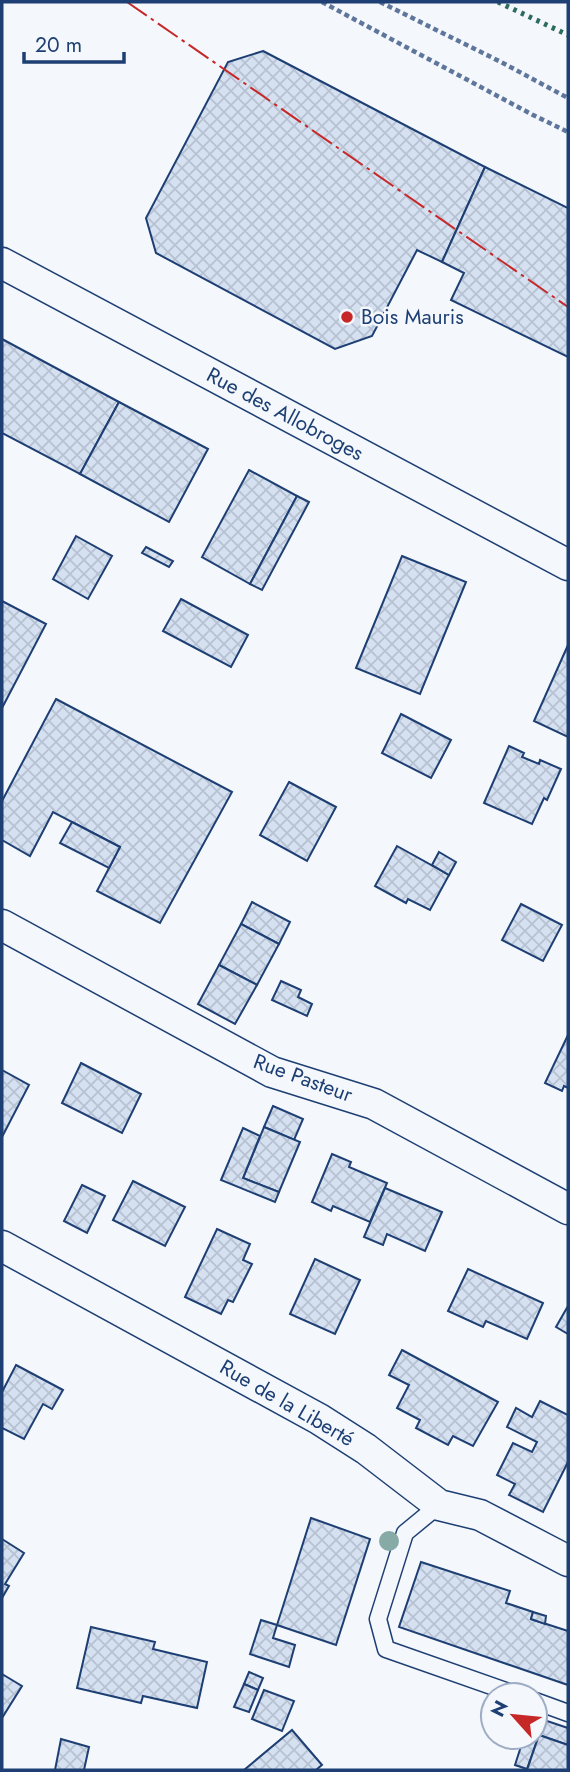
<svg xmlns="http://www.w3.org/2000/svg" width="570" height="1772" font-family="Jost,sans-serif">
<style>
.building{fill:url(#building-cross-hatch);stroke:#1d3f73;stroke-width:2}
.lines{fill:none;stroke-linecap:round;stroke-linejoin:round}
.service-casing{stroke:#1d3f73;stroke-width:19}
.minor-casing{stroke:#1d3f73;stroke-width:33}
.path{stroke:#5e769c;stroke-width:4.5;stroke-dasharray:5 3.5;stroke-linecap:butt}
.service{stroke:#f4f7fb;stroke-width:16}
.minor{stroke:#f4f7fb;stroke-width:30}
.hedge{stroke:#2c6c60;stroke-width:5;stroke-dasharray:3.5 5;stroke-linecap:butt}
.power{stroke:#c62828;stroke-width:2;stroke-dasharray:24 5 3.5 5;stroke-linecap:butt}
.tree{fill:#86aba6}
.poi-dot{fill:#c62828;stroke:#f4f7fb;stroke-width:2.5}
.labels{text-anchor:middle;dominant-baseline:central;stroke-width:5;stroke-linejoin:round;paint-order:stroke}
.poi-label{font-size:21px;fill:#1d3f73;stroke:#f4f7fb;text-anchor:start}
.street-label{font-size:21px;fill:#1d3f73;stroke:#f4f7fb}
</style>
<defs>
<pattern id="building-cross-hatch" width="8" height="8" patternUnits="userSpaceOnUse" patternTransform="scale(1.75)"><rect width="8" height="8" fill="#d5e0f0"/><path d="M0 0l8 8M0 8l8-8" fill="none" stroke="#b6c1d1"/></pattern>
</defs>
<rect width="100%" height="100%" fill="#f4f7fb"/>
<g class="building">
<polygon points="263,51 485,167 442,262 417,250 372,336 335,349 156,253 146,218 228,62"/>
<polygon points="485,167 568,208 568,357 451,300 464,273 442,262"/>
<polygon points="2,339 119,402 80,474 2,433"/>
<polygon points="119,402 208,449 169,522 80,474"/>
<polygon points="249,470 297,496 250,584 202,557"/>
<polygon points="297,496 309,502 262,590 250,584"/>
<polygon points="76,536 112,556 88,599 53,579"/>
<polygon points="146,547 173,561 169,567 142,553"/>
<polygon points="402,556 466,582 420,694 356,668"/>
<polygon points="181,599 248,635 231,667 163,631"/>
<polygon points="2,601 46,624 2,708"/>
<polygon points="568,645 568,737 534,721"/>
<polygon points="56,699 232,792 160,923 97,891 120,847 53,812 30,856 2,840 2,801"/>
<polygon points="401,714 451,740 431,778 382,753"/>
<polygon points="509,746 524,753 522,757 539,764 540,760 561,769 547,800 544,798 532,824 484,803"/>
<polygon points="289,782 336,807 307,861 260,835"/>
<polygon points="72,822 120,847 109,868 60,843"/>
<polygon points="397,846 449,875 430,910 408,899 406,903 375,886"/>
<polygon points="439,852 456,862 449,875 432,865"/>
<polygon points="252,902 290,922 279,944 241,924"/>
<polygon points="521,904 562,925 543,961 502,940"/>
<polygon points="241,924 279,944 257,985 219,965"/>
<polygon points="219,965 257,985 235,1024 198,1004"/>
<polygon points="281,981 301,990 298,997 312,1004 307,1016 272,1000"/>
<polygon points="568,1035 568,1088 564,1086 562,1091 545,1083"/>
<polygon points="81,1063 141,1094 122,1133 62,1103"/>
<polygon points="2,1070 29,1085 2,1137"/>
<polygon points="273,1106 303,1119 294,1140 264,1127"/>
<polygon points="264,1127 300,1142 279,1192 243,1178"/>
<polygon points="243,1128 260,1136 243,1178 279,1192 275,1202 221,1180"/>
<polygon points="332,1154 351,1162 349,1167 387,1183 370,1222 333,1206 331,1211 312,1202"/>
<polygon points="133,1181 185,1207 165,1246 113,1220"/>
<polygon points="82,1185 105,1196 87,1233 64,1221"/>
<polygon points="385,1188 442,1212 425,1251 387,1234 383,1245 364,1237"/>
<polygon points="217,1229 250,1244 243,1260 252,1264 233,1302 228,1300 221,1314 185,1297"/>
<polygon points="315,1259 360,1280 335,1334 290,1314"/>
<polygon points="468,1269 543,1303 527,1339 486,1321 483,1327 448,1311"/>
<polygon points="568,1306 568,1334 556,1327"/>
<polygon points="402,1350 498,1402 473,1446 453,1436 448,1445 416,1428 420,1420 397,1408 409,1385 389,1375"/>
<polygon points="16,1365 63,1390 52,1409 43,1404 24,1439 2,1428 2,1392"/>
<polygon points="540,1401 568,1415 568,1462 543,1512 509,1495 515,1484 497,1475 513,1443 532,1452 537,1442 507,1427 516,1408 532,1417"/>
<polygon points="311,1518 370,1539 336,1645 277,1625"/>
<polygon points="2,1539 24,1553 5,1584 9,1586 2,1598"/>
<polygon points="421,1562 510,1591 506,1603 533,1612 531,1619 568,1631 568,1685 399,1627"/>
<polygon points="533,1612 546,1616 545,1624 531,1619"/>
<polygon points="261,1620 277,1625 273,1638 295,1645 289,1667 250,1654"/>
<polygon points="91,1627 155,1642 153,1649 207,1662 197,1708 143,1696 141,1703 77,1688"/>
<polygon points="249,1672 263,1678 258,1690 244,1684"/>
<polygon points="2,1674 22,1686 2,1718"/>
<polygon points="244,1684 258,1690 249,1712 234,1707"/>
<polygon points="264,1690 294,1701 282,1731 252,1719"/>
<polygon points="535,1717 568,1728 568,1745 539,1735 527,1769 515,1765 524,1737 535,1737"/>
<polygon points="292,1730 322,1765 316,1770 244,1770"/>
<polygon points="539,1735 568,1745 568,1770 527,1770"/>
<polygon points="61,1739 89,1747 84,1770 55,1770"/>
</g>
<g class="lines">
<g class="service-casing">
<g id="service">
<polyline points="439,1505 405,1533 378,1619 386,1649 517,1695"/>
<polyline points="535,1701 568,1713"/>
</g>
</g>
<g class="minor-casing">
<g id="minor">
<polyline points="2,263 568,565"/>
<polyline points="2,925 272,1072 374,1104 568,1209"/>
<polyline points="2,1246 319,1419 366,1449 439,1505 480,1515 568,1561"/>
</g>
</g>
<g class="path">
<polyline points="322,2 533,115 568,132"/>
<polyline points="380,2 501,62 568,98"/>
</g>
<use href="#service" class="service"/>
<use href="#minor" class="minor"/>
<polyline class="hedge" points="498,2 568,35"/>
<polyline class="power" points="127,2 568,307"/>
</g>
<circle class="tree" cx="389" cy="1541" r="10"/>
<circle class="poi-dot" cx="347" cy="317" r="7"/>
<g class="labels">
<g class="poi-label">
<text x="361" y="317">Bois Mauris</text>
</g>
<g class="street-label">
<text transform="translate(285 414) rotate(28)">Rue des Allobroges</text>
<text transform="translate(303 1078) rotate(20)">Rue Pasteur</text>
<text transform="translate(287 1403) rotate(30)">Rue de la Liberté</text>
</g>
</g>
<rect width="570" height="1772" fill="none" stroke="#1d3f73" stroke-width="7"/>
<g transform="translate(514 1716) rotate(297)"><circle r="33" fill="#f4f7fb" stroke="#9eadc5" stroke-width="2"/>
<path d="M0-5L12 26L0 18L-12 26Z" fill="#c62828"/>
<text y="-10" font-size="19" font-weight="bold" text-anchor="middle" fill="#1d3f73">N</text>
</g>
<path d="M24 52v10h100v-10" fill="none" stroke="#1d3f73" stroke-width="3.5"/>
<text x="35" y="52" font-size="21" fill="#1d3f73" stroke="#f4f7fb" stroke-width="5" paint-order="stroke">20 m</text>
</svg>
